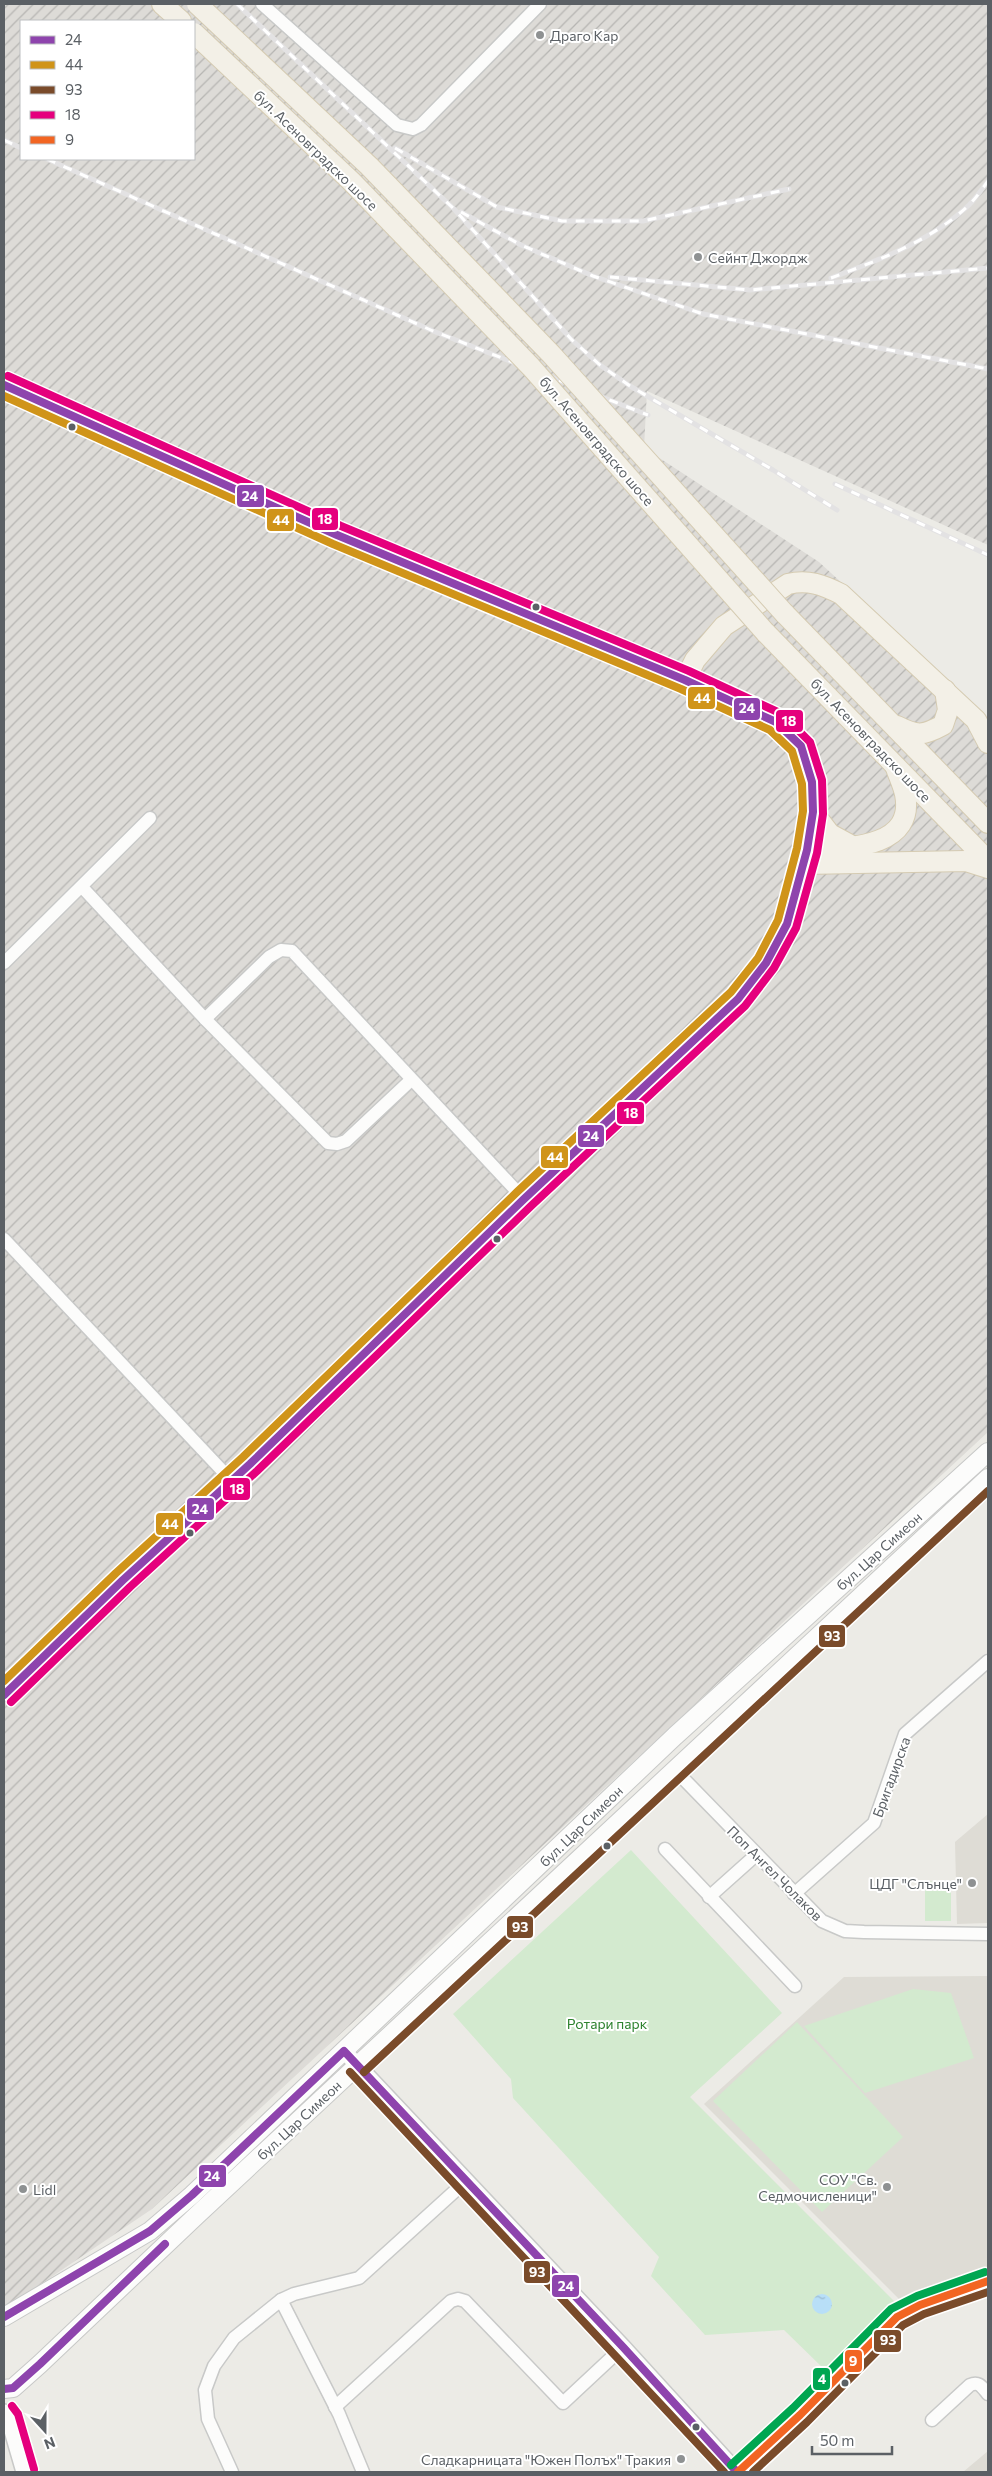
<svg xmlns="http://www.w3.org/2000/svg" width="992" height="2476" font-family="Commissioner,sans-serif">
<style>
.industrial{fill:url(#industrial-furrows);fill-rule:evenodd}
.education{fill:#dedcd5}
.green{fill:#d3eacf}
.water{fill:url(#water-ripples)}
.lines{fill:none;stroke-linecap:round;stroke-linejoin:round}
.minor-casing{stroke:#c8c9c8;stroke-width:15}
.tertiary-casing{stroke:#c8c9c8;stroke-width:18}
.secondary-casing{stroke:#c7c8c7;stroke-width:20}
.primary-casing{stroke:#d5cbb2;stroke-width:22}
.minor{stroke:#fcfcfb;stroke-width:12}
.tertiary{stroke:#fcfcfb;stroke-width:15}
.secondary{stroke:#fcfcfb;stroke-width:18}
.primary{stroke:#f3f0e7;stroke-width:20}
.rail-casing{stroke:#e3e2e3;stroke-width:5}
.rail{stroke:#fff;stroke-width:3;stroke-dasharray:9;stroke-linecap:butt}
.primary-bridge-casing{stroke:#d5cbb2;stroke-width:22;stroke-linecap:butt}
.primary-bridge{stroke:#f3f0e7;stroke-width:20}
.bus-1-casing{stroke:#fff;stroke-width:11}
.bus-2-casing{stroke:#fff;stroke-width:11}
.bus-3-casing{stroke:#fff;stroke-width:11}
.bus-4-casing{stroke:#fff;stroke-width:11}
.bus-5-casing{stroke:#fff;stroke-width:11}
.bus-6-casing{stroke:#fff;stroke-width:11}
.bus-1{stroke:#8e44ad;stroke-width:8}
.bus-2{stroke:#d09419;stroke-width:8}
.bus-3{stroke:#7a4b2a;stroke-width:8}
.bus-4{stroke:#e5007d;stroke-width:8}
.bus-5{stroke:#f26522;stroke-width:8}
.bus-6{stroke:#00a651;stroke-width:8}
.poi-dot{fill:#8e9192;stroke:#fff;stroke-width:2}
.bus-dot{fill:#5b6065;stroke:#fff;stroke-width:2}
.labels{text-anchor:middle;dominant-baseline:central;stroke-width:4;stroke-linejoin:round;paint-order:stroke}
.poi-label{font-size:14px;fill:#5b6065;stroke:#fff;text-anchor:start}
.street-label{font-size:14px;fill:#5b6065;stroke:#fff}
.park-label{font-size:14px;fill:#2d822e;stroke:#fff}
.line-badge{stroke:#fff;stroke-width:2}
.badge-label{font-size:14px;text-anchor:middle;font-weight:bold;fill:#fff}
</style>
<defs>
<pattern id="industrial-furrows" width="10" height="10" patternUnits="userSpaceOnUse" patternTransform="scale(1.25)"><rect width="10" height="10" fill="#dddbd7"/><path d="M-1 1l2-2M0 10L10 0M9 11l2-2" fill="none" stroke="#b6b5b2"/></pattern>
<pattern id="water-ripples" width="26" height="14" patternUnits="userSpaceOnUse" patternTransform="scale(1.25)"><rect width="26" height="14" fill="#b8dff8"/><path d="M2 4q2-2 4 0t4 0M15 11q2-2 4 0t4 0" fill="none" stroke="#99b8cc"/></pattern>
</defs>
<rect width="100%" height="100%" fill="#ecebe6"/>
<path class="industrial" d="M4,4H988V545L647,391L644,448L819,562L988,717V1432L152,2209L4,2309ZM21,21H194V159H21Z"/>
<g class="education">
<polygon points="988,1814 988,1923 957,1924 955,1842"/>
<polygon points="988,1976 988,2269 901,2301 704,2104 844,1977"/>
<polygon points="988,2451 988,2472 963,2472"/>
</g>
<g class="green">
<polygon points="631,1850 782,2013 690,2097 896,2303 825,2370 784,2330 705,2335 651,2276 659,2257 513,2098 511,2079 453,2014"/>
<polygon points="925,1881 951,1883 951,1921 925,1921"/>
<polygon points="913,1989 951,1993 974,2058 865,2093 804,2026"/>
<polygon points="797,2022 903,2137 822,2212 713,2101"/>
</g>
<circle class="water" cx="822" cy="2304" r="10"/>
<g class="lines">
<g class="minor-casing">
<g id="minor">
<polyline points="262,4 397,125 413,129 421,125 540,4"/>
<polyline points="4,385 337,535 685,680 776,722 801,746 812,782 813,812 807,850 787,924 766,963 738,999 524,1199 250,1464 123,1580 4,1695"/>
<polyline points="82,887 205,1019 328,1143 337,1144 346,1141 411,1080"/>
<polyline points="4,963 150,818"/>
<polyline points="205,1019 269,957 281,950 292,951 524,1199"/>
<polyline points="4,1239 232,1481"/>
<polyline points="674,1769 822,1921 845,1931 864,1932 988,1934"/>
<polyline points="665,1849 795,1986"/>
<polyline points="794,1894 874,1823 905,1734 988,1661"/>
<polyline points="709,1897 756,1855"/>
<polyline points="281,2300 339,2414 363,2472"/>
<polyline points="335,2407 451,2301 458,2299 465,2301 563,2403 623,2347"/>
<path d="M932,2420L970,2385C979,2381 982,2387 988,2394"/>
<polyline points="232,2472 208,2419 205,2390 214,2366 234,2338 281,2300 294,2294 359,2278 466,2181"/>
</g>
</g>
<g class="tertiary-casing">
<g id="tertiary">
<polyline points="344,2051 623,2347 737,2472"/>
<polyline points="4,2412 8,2417 24,2472"/>
<polyline points="738,2472 800,2415 897,2317 920,2305 988,2281"/>
</g>
</g>
<g class="secondary-casing">
<g id="secondary">
<polyline points="4,2317 150,2231 192,2195 675,1736 988,1452"/>
<polyline points="4,2389 13,2388 40,2364 196,2216 988,1478"/>
</g>
</g>
<g class="primary-casing">
<g id="primary">
<polyline points="162,4 181,21"/>
<polyline points="784,613 988,823"/>
<polyline points="765,632 988,861"/>
<path d="M685,680L695,660L724,626L788,584C808,579 823,585 841,594L976,720L988,743"/>
<path d="M897,726C917,736 923,736 943,725L948,710L945,690"/>
<polyline points="813,812 830,834 854,847"/>
<path d="M807,850C843,848 916,850 905,794C903,785 899,777 896,768"/>
<polyline points="804,864 966,861 988,868"/>
</g>
</g>
<use href="#minor" class="minor"/>
<use href="#tertiary" class="tertiary"/>
<use href="#secondary" class="secondary"/>
<use href="#primary" class="primary"/>
<g class="rail-casing">
<g id="rail">
<polyline points="237,4 454,209 572,340 600,365 630,386 773,470 837,510"/>
<polyline points="4,140 21,148"/>
<polyline points="395,148 497,207 562,221 643,221 789,189"/>
<polyline points="47,159 433,331 648,415"/>
<polyline points="461,212 521,245 593,276 703,314 988,369"/>
<polyline points="610,277 750,290 988,268"/>
<path d="M831,278C879,260 931,241 969,205C976,198 982,189 988,181"/>
<polyline points="835,484 988,555"/>
</g>
</g>
<use href="#rail" class="rail"/>
<g class="primary-bridge-casing">
<g id="primary-bridge">
<polyline points="197,4 369,166 551,354 784,613"/>
<polyline points="194,33 351,181 531,367 765,632"/>
</g>
</g>
<use href="#primary-bridge" class="primary-bridge"/>
<g class="bus-1-casing">
<g id="bus-1">
<polyline points="4,385 337,535 685,680 776,722 801,746 812,782 813,812 807,850 787,924 766,963 738,999 524,1199 250,1464 123,1580 4,1695"/>
<polyline points="4,2317 150,2231 192,2195 344,2051 623,2347 737,2472"/>
<polyline points="4,2389 13,2388 40,2364 165,2244"/>
</g>
</g>
<g class="bus-2-casing">
<polyline id="bus-2" points="4,396 333,544 681,689 770,730 792,751 802,784 803,811 797,848 778,920 758,958 731,992 517,1192 243,1457 116,1573 4,1681"/>
</g>
<g class="bus-3-casing">
<g id="bus-3">
<polyline points="350,2072 724,2472"/>
<polyline points="364,2072 988,1491"/>
<polyline points="753,2472 807,2422 903,2325 924,2314 988,2292"/>
</g>
</g>
<g class="bus-4-casing">
<g id="bus-4">
<polyline points="8,376 341,526 689,671 782,714 810,742 822,780 823,814 817,853 796,928 774,968 745,1006 531,1206 257,1471 130,1587 11,1702"/>
<polyline points="12,2406 18,2414 34,2469"/>
</g>
</g>
<g class="bus-5-casing">
<polyline id="bus-5" points="738,2472 800,2415 897,2317 920,2305 988,2281"/>
</g>
<g class="bus-6-casing">
<polyline id="bus-6" points="731,2465 793,2408 891,2309 917,2296 985,2272"/>
</g>
<use href="#bus-1" class="bus-1"/>
<use href="#bus-2" class="bus-2"/>
<use href="#bus-3" class="bus-3"/>
<use href="#bus-4" class="bus-4"/>
<use href="#bus-5" class="bus-5"/>
<use href="#bus-6" class="bus-6"/>
</g>
<g class="poi-dot">
<circle cx="540" cy="35" r="5"/>
<circle cx="698" cy="257" r="5"/>
<circle cx="972" cy="1883" r="5"/>
<circle cx="887" cy="2187" r="5"/>
<circle cx="23" cy="2189" r="5"/>
<circle cx="681" cy="2459" r="5"/>
</g>
<g class="bus-dot">
<circle cx="72" cy="427" r="4.5"/>
<circle cx="536" cy="607" r="4.5"/>
<circle cx="497" cy="1239" r="4.5"/>
<circle cx="190" cy="1533" r="4.5"/>
<circle cx="607" cy="1846" r="4.5"/>
<circle cx="845" cy="2383" r="4.5"/>
<circle cx="696" cy="2427" r="4.5"/>
</g>
<g class="labels">
<g class="poi-label">
<text x="550" y="35">Драго Кар</text>
<text x="708" y="257">Сейнт Джордж</text>
<text x="962" y="1883" text-anchor="end">ЦДГ "Слънце"</text>
<text x="877" y="2179" text-anchor="end">СОУ "Св.<tspan x="877" dy="16">Седмочисленици"</tspan></text>
<text x="33" y="2189">Lidl</text>
<text x="671" y="2459" text-anchor="end">Сладкарницата "Южен Полъх" Тракия</text>
</g>
<g class="street-label">
<text transform="translate(316 150) rotate(44)">бул. Асеновградско шосе</text>
<text transform="translate(597 441) rotate(49)">бул. Асеновградско шосе</text>
<text transform="translate(871 740) rotate(46)">бул. Асеновградско шосе</text>
<text transform="translate(879 1551) rotate(-42)">бул. Цар Симеон</text>
<text transform="translate(891 1777) rotate(-70)">Бригадирска</text>
<text transform="translate(581 1826) rotate(-44)">бул. Цар Симеон</text>
<text transform="translate(775 1873) rotate(45)">Поп Ангел Чолаков</text>
<text transform="translate(299 2120) rotate(-43)">бул. Цар Симеон</text>
</g>
<g class="park-label">
<text x="607" y="2023">Ротари парк</text>
</g>
</g>
<g class="line-badge">
<rect x="236" y="484" width="29" height="24" rx="5" fill="#8e44ad"/>
<rect x="311" y="507" width="28" height="24" rx="5" fill="#e5007d"/>
<rect x="266" y="508" width="29" height="24" rx="5" fill="#d09419"/>
<rect x="687" y="686" width="29" height="24" rx="5" fill="#d09419"/>
<rect x="733" y="697" width="28" height="24" rx="5" fill="#8e44ad"/>
<rect x="775" y="709" width="29" height="24" rx="5" fill="#e5007d"/>
<rect x="616" y="1101" width="29" height="24" rx="5" fill="#e5007d"/>
<rect x="577" y="1124" width="28" height="24" rx="5" fill="#8e44ad"/>
<rect x="540" y="1145" width="29" height="24" rx="5" fill="#d09419"/>
<rect x="222" y="1477" width="29" height="24" rx="5" fill="#e5007d"/>
<rect x="186" y="1497" width="29" height="24" rx="5" fill="#8e44ad"/>
<rect x="155" y="1512" width="29" height="24" rx="5" fill="#d09419"/>
<rect x="818" y="1624" width="28" height="24" rx="5" fill="#7a4b2a"/>
<rect x="506" y="1915" width="28" height="24" rx="5" fill="#7a4b2a"/>
<rect x="198" y="2164" width="29" height="24" rx="5" fill="#8e44ad"/>
<rect x="523" y="2260" width="28" height="24" rx="5" fill="#7a4b2a"/>
<rect x="551" y="2274" width="29" height="24" rx="5" fill="#8e44ad"/>
<rect x="873" y="2329" width="29" height="24" rx="5" fill="#7a4b2a"/>
<rect x="844" y="2349" width="19" height="24" rx="5" fill="#f26522"/>
<rect x="812" y="2367" width="19" height="24" rx="5" fill="#00a651"/>
</g>
<g class="badge-label">
<text x="250" y="501">24</text>
<text x="325" y="524">18</text>
<text x="281" y="525">44</text>
<text x="702" y="703">44</text>
<text x="747" y="713">24</text>
<text x="789" y="726">18</text>
<text x="631" y="1118">18</text>
<text x="591" y="1141">24</text>
<text x="555" y="1162">44</text>
<text x="237" y="1494">18</text>
<text x="200" y="1514">24</text>
<text x="170" y="1529">44</text>
<text x="832" y="1641">93</text>
<text x="520" y="1932">93</text>
<text x="212" y="2181">24</text>
<text x="537" y="2277">93</text>
<text x="566" y="2291">24</text>
<text x="888" y="2345">93</text>
<text x="853" y="2366">9</text>
<text x="822" y="2384">4</text>
</g>
<rect width="992" height="2476" fill="none" stroke="#5b6065" stroke-width="10"/>
<rect x="20" y="20" width="175" height="140" fill="#ffffff" stroke="#bdbfc1"/>
<rect x="30" y="36" width="25" height="8" fill="#8e44ad" stroke="#bdbfc1"/>
<text x="65" y="45" font-size="15" fill="#5b6065">24</text>
<rect x="30" y="61" width="25" height="8" fill="#d09419" stroke="#bdbfc1"/>
<text x="65" y="70" font-size="15" fill="#5b6065">44</text>
<rect x="30" y="86" width="25" height="8" fill="#7a4b2a" stroke="#bdbfc1"/>
<text x="65" y="95" font-size="15" fill="#5b6065">93</text>
<rect x="30" y="111" width="25" height="8" fill="#e5007d" stroke="#bdbfc1"/>
<text x="65" y="120" font-size="15" fill="#5b6065">18</text>
<rect x="30" y="136" width="25" height="8" fill="#f26522" stroke="#bdbfc1"/>
<text x="65" y="145" font-size="15" fill="#5b6065">9</text>
<g transform="translate(45 2431) rotate(159)" stroke="#ffffff" stroke-width="4" paint-order="stroke">
<path d="M0-4L9 19L0 12L-9 19Z" fill="#5b6065"/>
<text y="-8" font-size="14" font-weight="bold" text-anchor="middle" fill="#5b6065">N</text>
</g>
<path d="M812 2446v8h80v-8" fill="none" stroke="#5b6065" stroke-width="2.5"/>
<text x="820" y="2446" font-size="15" fill="#5b6065" stroke="#ffffff" stroke-width="4" paint-order="stroke">50 m</text>
</svg>
